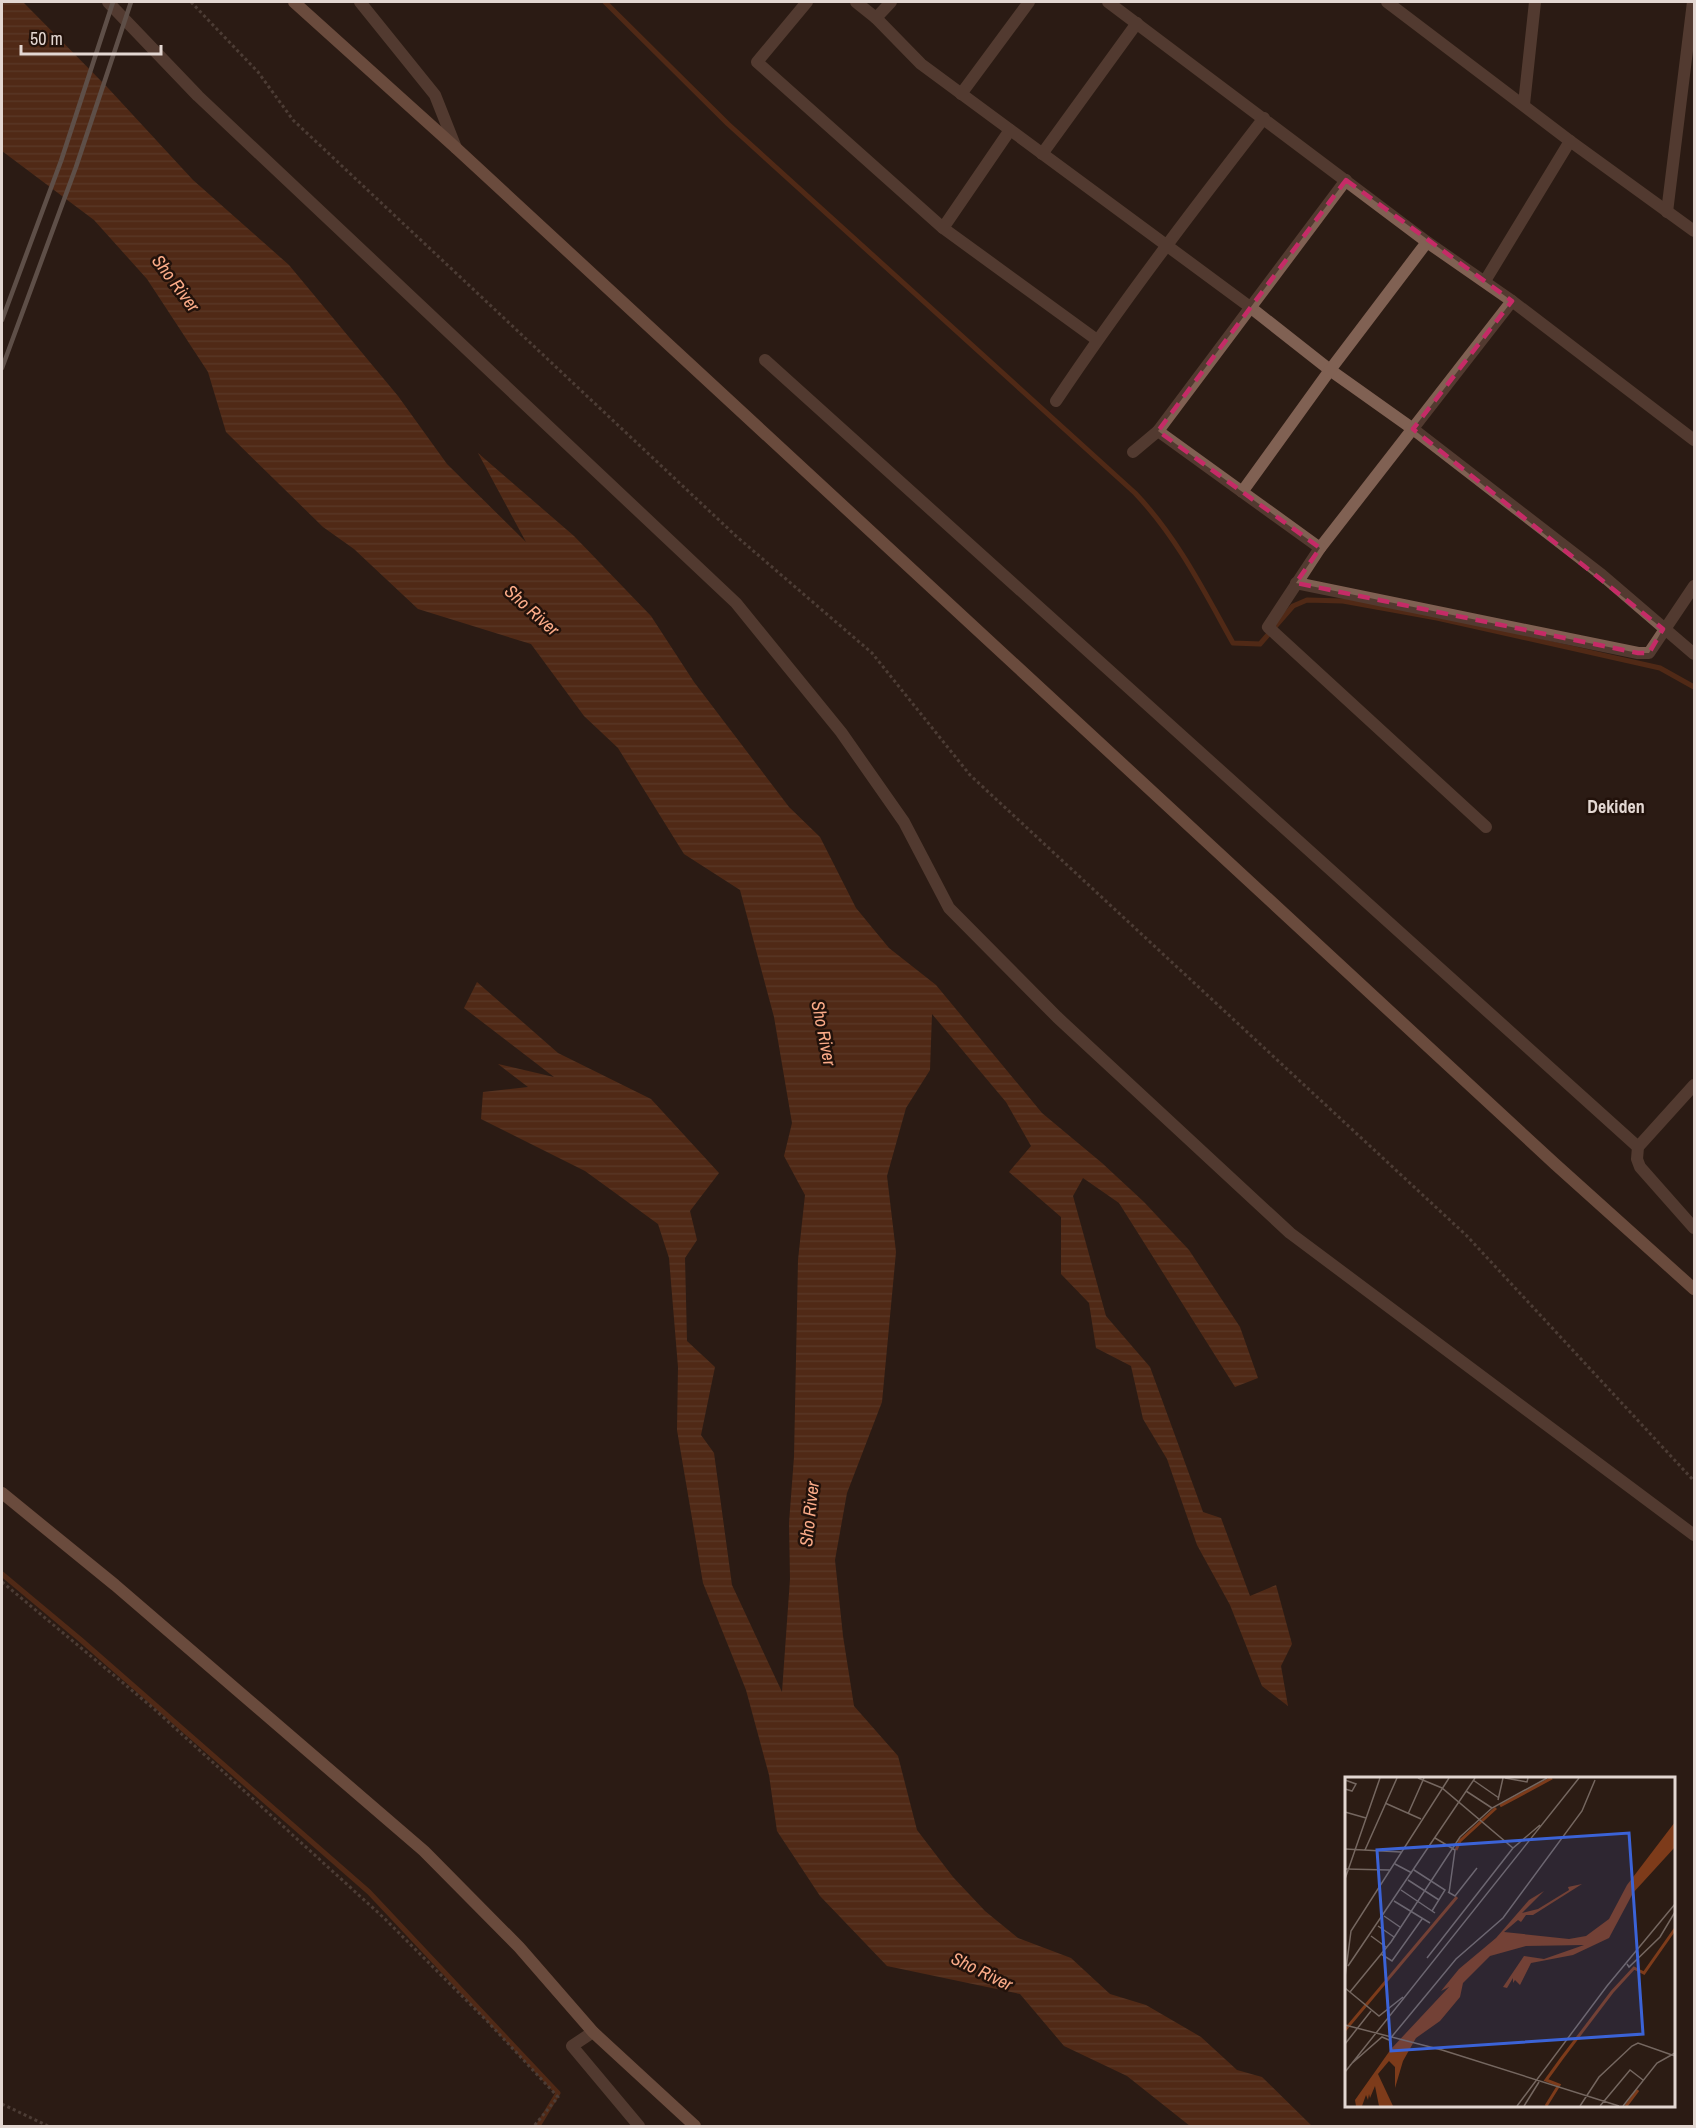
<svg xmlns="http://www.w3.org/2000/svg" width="1696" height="2128" font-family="'Archivo Narrow',sans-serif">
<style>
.water{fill:url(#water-rules)}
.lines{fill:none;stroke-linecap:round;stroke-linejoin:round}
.stream{stroke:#7d3b1a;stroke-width:5}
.path{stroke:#73645d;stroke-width:3;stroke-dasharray:3 3;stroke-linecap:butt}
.street{stroke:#806153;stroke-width:12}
.secondary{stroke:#b7856f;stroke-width:12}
.rail{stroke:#9c8e88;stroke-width:4.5}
.marked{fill:none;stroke:#c52b67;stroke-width:4.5;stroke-dasharray:12 8;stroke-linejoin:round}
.labels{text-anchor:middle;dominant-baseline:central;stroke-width:5;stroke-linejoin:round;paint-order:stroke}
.water-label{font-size:18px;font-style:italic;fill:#fbab88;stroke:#22120b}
.neighbourhood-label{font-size:18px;font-weight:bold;fill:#e3d7d2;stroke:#22120b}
.inset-river{fill:none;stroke:#7d3b1a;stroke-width:3}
.inset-road{fill:none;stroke:#756760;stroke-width:1.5}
.view{fill:#3b63d7;fill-opacity:0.15;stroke:#3b63d7;stroke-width:3}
.inset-edge{fill:none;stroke:#e3d7d2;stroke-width:3}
</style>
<defs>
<pattern id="water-rules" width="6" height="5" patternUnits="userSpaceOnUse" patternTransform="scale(1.5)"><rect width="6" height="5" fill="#7d3b1a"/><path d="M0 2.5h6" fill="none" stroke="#8f573a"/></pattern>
</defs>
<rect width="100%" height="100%" fill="#2c1c14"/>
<polygon class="water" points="2,2 23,2 108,88 193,180 289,265 398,396 447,464 526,542 478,453 574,536 651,616 694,682 789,807 820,837 856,908 889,948 936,985 1042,1113 1102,1163 1144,1202 1189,1250 1240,1327 1258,1378 1235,1387 1119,1203 1083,1178 1073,1196 1106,1316 1150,1367 1203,1512 1221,1518 1250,1596 1276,1585 1292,1644 1281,1666 1288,1706 1262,1686 1230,1605 1197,1545 1167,1459 1143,1419 1131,1366 1096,1348 1089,1303 1061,1274 1061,1217 1009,1172 1031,1146 1006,1102 932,1014 930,1070 906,1108 887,1176 896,1252 882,1402 847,1493 835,1560 843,1636 854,1706 898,1756 917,1830 953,1877 985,1911 1018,1938 1071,1958 1110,1994 1146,2005 1201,2037 1237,2070 1262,2077 1312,2126 1190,2126 1127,2076 1064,2046 1020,1994 887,1966 820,1896 777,1831 769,1775 746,1690 703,1583 677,1430 678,1367 669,1258 658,1224 585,1171 481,1119 483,1092 528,1087 498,1064 554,1077 464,1008 477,982 558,1053 651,1099 719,1173 690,1211 697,1240 685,1258 687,1341 715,1367 701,1435 714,1453 732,1585 782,1692 790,1579 789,1523 794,1457 798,1260 805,1195 784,1156 792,1123 774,1017 740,890 684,854 618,748 584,716 531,644 418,609 354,549 323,527 226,432 208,372 147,279 94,220 2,151"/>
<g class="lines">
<g class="stream">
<path d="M605,2L728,124L1135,493C1177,537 1204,591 1233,643L1260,644L1293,606L1307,600L1343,601L1437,618L1660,668L1694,687"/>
<polyline points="2,1574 81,1640 369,1892 558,2093 538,2126"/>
</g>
<g class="path">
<polyline points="191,2 258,72 293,120 736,536 872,653 970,775 1467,1236 1694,1481"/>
<polyline points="2,1582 153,1708 384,1918 487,2021 558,2097 534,2126"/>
<polyline points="2,2104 48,2126"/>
</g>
<g class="street">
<polyline points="108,2 198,96 736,603 841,732 904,822 949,908 1057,1017 1290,1233 1694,1535"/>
<polyline points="360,2 435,95 456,148"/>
<polyline points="807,2 757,62 943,228 1097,340"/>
<polyline points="856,2 876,18 921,64 1250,307 1330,370 1413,429 1602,575 1694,654"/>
<polyline points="1108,2 1427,242 1512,301 1694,440"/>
<polyline points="1387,2 1570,141 1694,231"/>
<polyline points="876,18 891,2"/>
<polyline points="961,94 1029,2"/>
<polyline points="1524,104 1535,2"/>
<polyline points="1042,154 1137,23"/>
<polyline points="1667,212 1693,2"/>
<polyline points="943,228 1010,130"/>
<polyline points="1485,281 1570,141"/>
<polyline points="765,360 1638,1147"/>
<path d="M1056,401C1121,304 1192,211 1264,118"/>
<polyline points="1158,431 1320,548 1512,301"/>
<polyline points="1133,452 1158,431 1346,180"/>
<polyline points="1242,492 1330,370 1427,242"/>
<polyline points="1320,548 1268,627 1486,827"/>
<polyline points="1296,583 1638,653 1649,653 1694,586"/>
<polyline points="1694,1085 1638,1147 1637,1159 1640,1167 1694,1228"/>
<polyline points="593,2032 572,2046 639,2126"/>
</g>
<g class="secondary">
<polyline points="294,2 456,148 1555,1164 1694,1289"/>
<polyline points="2,1493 115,1585 424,1851 519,1947 593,2032 695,2126"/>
</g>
<g class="rail">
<polyline points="2,320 61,161 113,2"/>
<polyline points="2,368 76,167 131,2"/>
</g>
</g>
<path d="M0 0H1696V2128H0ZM1346,180L1512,301L1413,429L1663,629L1649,653H1638L1296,583L1320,548L1158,431Z" fill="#2c1c14" fill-opacity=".55" fill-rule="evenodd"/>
<path class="marked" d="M1346,180L1512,301L1413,429L1663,629L1649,653H1638L1296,583L1320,548L1158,431Z"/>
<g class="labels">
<g class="water-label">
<text transform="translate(176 283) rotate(53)">Sho River</text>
<text transform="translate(532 610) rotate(42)">Sho River</text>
<text transform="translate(824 1033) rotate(79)">Sho River</text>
<text transform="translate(809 1514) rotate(-84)">Sho River</text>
<text transform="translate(982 1971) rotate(26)">Sho River</text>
</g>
<g class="neighbourhood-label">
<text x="1616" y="806">Dekiden</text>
</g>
</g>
<g transform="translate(1345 1777)">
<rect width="330" height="330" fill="#2c1c14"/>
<path d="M330,45V70L288,116L264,161L228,178L186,186L175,208L170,203L168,206V201L162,211L158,210L179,179L199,182L239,168L181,169L145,179L118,206L115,220L95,244L71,261L58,284L50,311V290L44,284L33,297L48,329H34L30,309L25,321L24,317L23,323L21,318L17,329H11L10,323L46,272L104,210L96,214L114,192L151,161L184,123L199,114L177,136L193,132L224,113L223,110L237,107L188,138H181L176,145L173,143L159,155L224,162L241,159L264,142L282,108Z" fill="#7d3b1a"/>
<path class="inset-river" d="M155,29L207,1M111,73L115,64L151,31M0,253L112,120M201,329L214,308L201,303L217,281L267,215L289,191L299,196L330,152M281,329L293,313"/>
<path class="inset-road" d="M73,1L97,11L168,71L195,48M160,1L182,5L183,1M0,3L11,7L7,14L0,12M128,3L154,21M121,14L147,31M153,23L158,1M40,26L76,42M0,35L21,41M63,37L79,1M90,61L110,73L104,116M0,72L56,75M20,73L52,1M50,87L67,96M0,92L45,93M69,93L100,113L87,134M0,102L35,1M63,103L94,123M56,113L90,136M103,115L110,119L132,91M49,124L85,146M39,139L55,150M33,149L49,160M26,159L41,170M36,177L47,184L77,142M82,181L168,71M282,187L284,190L315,160L330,135M3,189L130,1M0,200L6,154L104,1M0,211L34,239L58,220M5,215L46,165L115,60L147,31L202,1M0,248L97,273L274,329M0,267L26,234M5,288L37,260L44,263L111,182L158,141L237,34L250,3M0,295L234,1M172,329L262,209L330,127M179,329L194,305M235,329L254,300L287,269L293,266L330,279M255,329L285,293L298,303M278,329L312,286L330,276"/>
<path class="view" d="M284,56L298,257L46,274L32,73Z"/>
<rect width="330" height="330" class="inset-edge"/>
</g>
<rect width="1696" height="2128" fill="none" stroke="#e3d7d2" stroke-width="6"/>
<path d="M21 45v9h140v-9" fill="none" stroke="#e3d7d2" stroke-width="3"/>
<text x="30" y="45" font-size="18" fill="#e3d7d2" stroke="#22120b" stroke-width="4.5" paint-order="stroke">50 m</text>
</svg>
